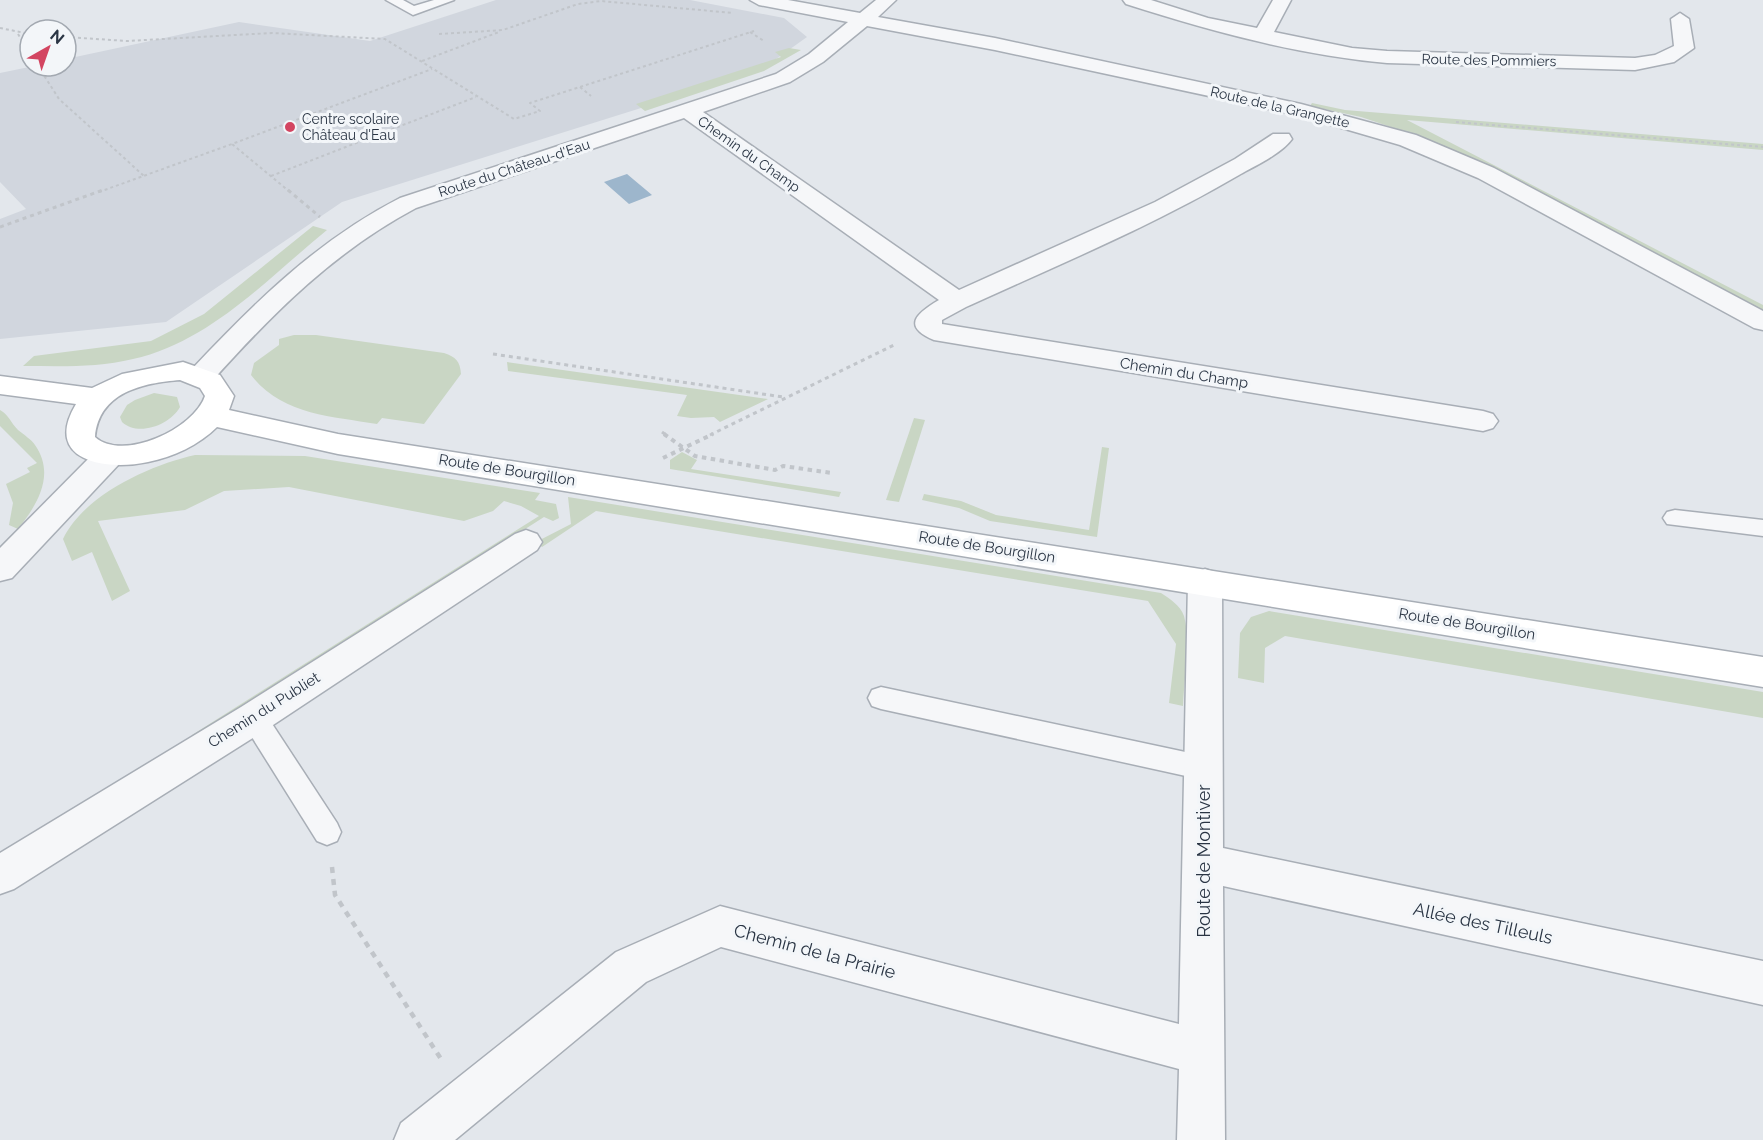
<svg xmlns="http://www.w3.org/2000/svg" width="1763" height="1140" font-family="Raleway,sans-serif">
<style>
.built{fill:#d1d6de}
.green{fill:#c9d6c4}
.water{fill:#9db6cc}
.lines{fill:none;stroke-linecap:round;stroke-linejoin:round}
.lane-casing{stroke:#a8aeb6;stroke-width:3}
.street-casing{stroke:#a8aeb6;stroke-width:3}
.secondary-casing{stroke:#a8aeb6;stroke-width:3}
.path-far3{stroke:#c1c5ca;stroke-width:2;stroke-dasharray:3 3;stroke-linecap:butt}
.path-far2{stroke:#c1c5ca;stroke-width:3;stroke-dasharray:4 4;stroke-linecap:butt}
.path-far1{stroke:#c1c5ca;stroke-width:4;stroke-dasharray:4.5 4.5;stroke-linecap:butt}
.path{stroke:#c1c5ca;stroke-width:4.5;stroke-dasharray:6 6;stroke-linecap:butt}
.lane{fill:#f6f7f9;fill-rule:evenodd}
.street{fill:#f6f7f9;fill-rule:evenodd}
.secondary{fill:#fff;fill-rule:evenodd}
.poi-dot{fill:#d34561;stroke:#f3f6f9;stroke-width:2}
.labels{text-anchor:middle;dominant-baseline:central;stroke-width:6;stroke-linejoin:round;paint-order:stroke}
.far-street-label{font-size:14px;fill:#2a3544;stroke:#f3f6f9}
.far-poi-label{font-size:14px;fill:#2a3544;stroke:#f3f6f9;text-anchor:start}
.street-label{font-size:15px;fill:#2a3544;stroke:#f3f6f9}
.near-street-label{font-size:18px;fill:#2a3544;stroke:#f3f6f9}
</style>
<rect width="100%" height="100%" fill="#e3e7ec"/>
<polygon class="built" points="496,0 690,0 784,18 807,37 759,71 342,202 166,322 0,339 0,219 26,209 0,182 0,73 34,66 66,66 66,59 239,22 370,41"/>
<g class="green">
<polygon points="789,48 801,50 764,71 645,111 636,104 781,57 775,52"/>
<polygon points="1312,103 1345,110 1763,144 1763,150 1407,120 1763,305 1763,312 1415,135 1361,117 1310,106"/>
<path d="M313,226L327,230C268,278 210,342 133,359C97,368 60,366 23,366L34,356L151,341L204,314Z"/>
<path d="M294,335H316L444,353C456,357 460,361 461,374L424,424L382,418L377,424C331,416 282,415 251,375L254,363L279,345V339Z"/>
<polygon points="507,362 768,399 720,422 714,417 691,418 677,416 687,395 508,371"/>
<path d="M154,393L177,397L180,407C170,425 138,437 122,422L120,417L127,405L135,400Z"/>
<path d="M0,410C9,415 11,423 18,430C24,435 31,439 35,445C56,475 37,505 18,529L9,525L13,503L6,484L30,472L27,468L37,463L0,426Z"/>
<polygon points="914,418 925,420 899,502 886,500"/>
<polygon points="1102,447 1109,448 1097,537 990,521 959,508 922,500 924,494 961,501 996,515 1089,530"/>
<polygon points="682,452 697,460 691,469 841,492 839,497 670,469 670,460"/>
<path d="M195,455L305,456L540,493L535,500L556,504L559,518L553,521L544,517L205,733L192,735L539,516L521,506L504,501L493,511L464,521L289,487L224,491L185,510L98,521L130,591L112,601L92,552L72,561L63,539C84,495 150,465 195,455Z"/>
<path d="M568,497L1161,593C1170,599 1180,605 1184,616C1191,640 1184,680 1183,706L1169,703L1176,644L1148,601L596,511L542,547L536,542L571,524Z"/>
<polygon points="1269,611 1763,692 1763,718 1285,636 1265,648 1264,683 1238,678 1240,633 1251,617"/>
</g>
<polygon class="water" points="627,174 652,195 629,204 604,182"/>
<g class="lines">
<g class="lane-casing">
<g id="lane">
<polygon points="386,0 403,0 414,6 434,0 454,0 413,15"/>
<polygon points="1675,510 1763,520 1763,536 1667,524 1663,518 1667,512"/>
<polygon points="881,687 1204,756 1214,759 1218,768 1214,777 1204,780 881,709 872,706 868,698 872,690"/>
<polygon points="254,707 263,710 337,823 341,832 337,841 327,845 317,841 245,726 241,718 245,710"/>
</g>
</g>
<g class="street-casing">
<g id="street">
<path d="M750,0H788L860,13L876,0H896L878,17L995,38L1301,104L1416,135L1494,168L1763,311V330L1754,328L1478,178L1400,145L1297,115L995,50L867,26L823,62L790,82L703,112L959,290L1155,202L1235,159L1273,134H1289L1292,139C1281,154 1255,166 1239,175C1152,226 1058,265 966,307L942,320V324L1483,411L1493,414L1498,421L1493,428L1483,431L934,340C901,326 917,313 939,300L684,118L416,208C335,251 273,313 212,381L202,384L192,381L188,375L192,369C255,302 318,240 400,198L776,74L809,54L848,22L759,5Z"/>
<path d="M1123,0H1151L1208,18L1257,28L1273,0H1291L1274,32L1352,48L1387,51L1635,58L1655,55L1674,46L1671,19L1680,13L1689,19L1694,48L1674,62L1635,70L1387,63C1297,55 1211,31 1126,4Z"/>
<polygon points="110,445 121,448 125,455 121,462 12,578 0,581 0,548 99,448"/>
<polygon points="526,530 537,534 542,542 537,550 267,729 14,889 0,894 0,853 241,707 515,534"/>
<polygon points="1205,569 1217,573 1222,582 1223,848 1763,961 1763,1005 1223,886 1225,1140 1177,1140 1179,1069 721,947 646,982 455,1140 394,1140 401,1123 616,952 720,906 1179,1024 1188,582 1193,573"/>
</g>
</g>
<g class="secondary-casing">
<path id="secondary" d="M183,362L220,375L234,396L229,410L338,434L1763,657V687L338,454L217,427C199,445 173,457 148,462C106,471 42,461 76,404L0,394V376L92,388L122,374ZM180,380L200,388L205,396C194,429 123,462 95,437C99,392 143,383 180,380Z"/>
</g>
<g class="path-far3">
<polyline points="0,28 30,34"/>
<polyline points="750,32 764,41"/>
<polyline points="18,34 30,54"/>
<polyline points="439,34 503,30 578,4 601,1 733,13"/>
<polyline points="66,37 127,41 272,33 385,39 514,119 540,111 530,103 754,31"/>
<polyline points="422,61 499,32"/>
<polyline points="38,66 59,99 144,176"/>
<polyline points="44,77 62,66"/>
<polyline points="580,87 591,96"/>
<polyline points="1456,122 1763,147"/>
<polyline points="369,138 476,97"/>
<polyline points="271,176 369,138 328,109"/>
<polyline points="99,192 232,144"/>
<polyline points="290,192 232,144 432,69"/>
</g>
<g class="path-far2">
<polyline points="288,190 320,217"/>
<polyline points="0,227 103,190"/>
<polyline points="493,354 783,397"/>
<polyline points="662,432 666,435"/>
<polyline points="710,435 896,344"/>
</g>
<g class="path-far1">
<polyline points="664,434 695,456 775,470 783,466 832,473"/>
<polyline points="663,458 713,434"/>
</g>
<polyline class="path" points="332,867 335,895 441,1059"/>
<use href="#lane" class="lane"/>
<use href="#street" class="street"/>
<use href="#secondary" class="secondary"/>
</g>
<circle class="poi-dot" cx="290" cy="127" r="6"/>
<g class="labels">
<g class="far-street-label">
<text transform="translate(1489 60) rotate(1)">Route des Pommiers</text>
<text transform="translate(1280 107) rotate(13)">Route de la Grangette</text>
<text transform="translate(749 154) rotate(35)">Chemin du Champ</text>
<text transform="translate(514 168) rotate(-18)">Route du Château-d'Eau</text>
</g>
<g class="far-poi-label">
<text x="302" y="119">Centre scolaire<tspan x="302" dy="16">Château d'Eau</tspan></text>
</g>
<g class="street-label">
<text transform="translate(1184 373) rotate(9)">Chemin du Champ</text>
<text transform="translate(507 470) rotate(9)">Route de Bourgillon</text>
<text transform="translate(987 547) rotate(9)">Route de Bourgillon</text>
<text transform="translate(1467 624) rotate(9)">Route de Bourgillon</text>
<text transform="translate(264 710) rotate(-32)">Chemin du Publiet</text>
</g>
<g class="near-street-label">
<text transform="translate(1203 861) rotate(-90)">Route de Montiver</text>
<text transform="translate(1483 923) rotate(12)">Allée des Tilleuls</text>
<text transform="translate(815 951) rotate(15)">Chemin de la Prairie</text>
</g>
</g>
<g transform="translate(48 48) rotate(40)"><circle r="28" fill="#f3f6f9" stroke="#a3a9b1" stroke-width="1.5"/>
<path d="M0-4.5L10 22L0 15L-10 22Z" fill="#d34561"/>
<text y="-9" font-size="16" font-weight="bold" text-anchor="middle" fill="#2a3544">N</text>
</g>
</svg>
